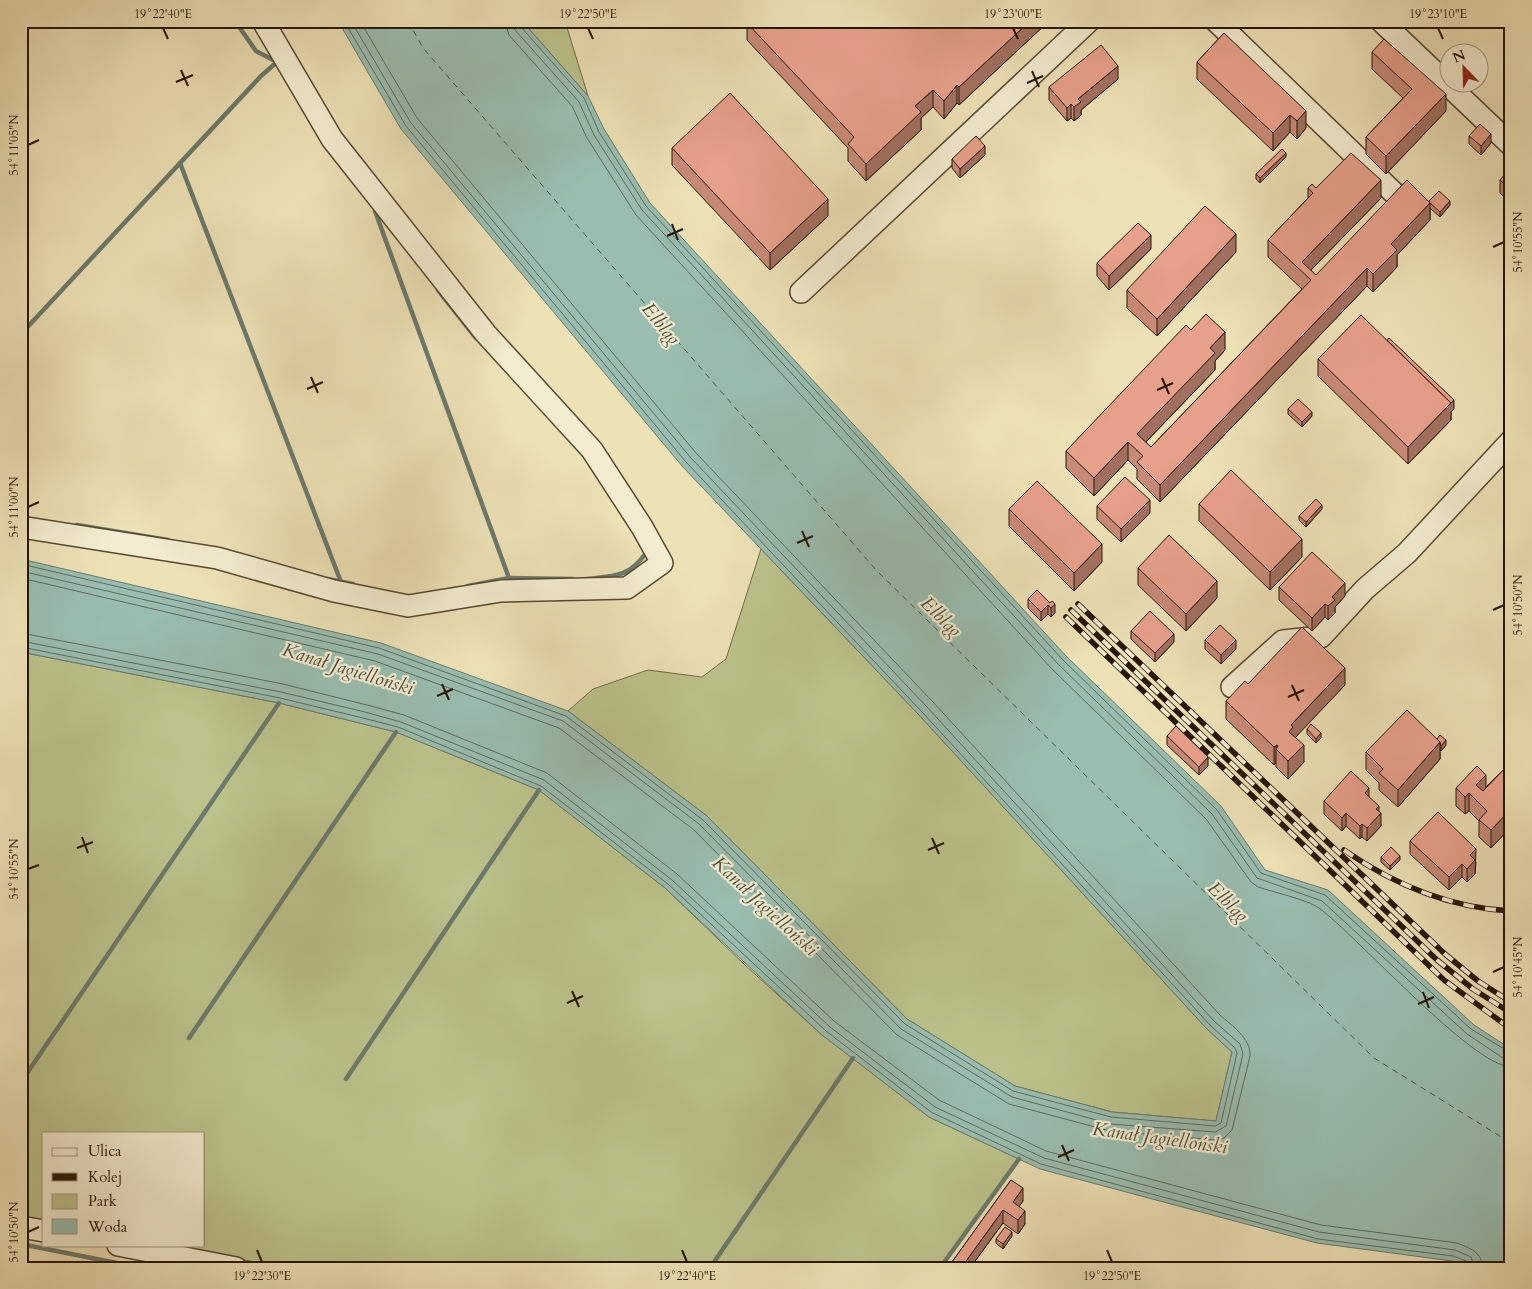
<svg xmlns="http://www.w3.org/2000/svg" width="1532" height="1289" font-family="Cardo,serif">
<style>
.green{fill:#bcc28b;stroke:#716c48}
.water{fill:#99bdb0;stroke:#6b7a6c}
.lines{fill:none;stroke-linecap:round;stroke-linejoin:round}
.shore{stroke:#606a5a;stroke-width:1}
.stream{stroke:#6b7a6c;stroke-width:4.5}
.ferry{stroke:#4e5041;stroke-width:1;stroke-dasharray:6 5;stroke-linecap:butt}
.minor-casing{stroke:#584931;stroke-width:24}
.minor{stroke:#f3ecd0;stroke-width:21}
.rail-casing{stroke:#261605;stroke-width:5.5}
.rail{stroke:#f3ecd0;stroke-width:4;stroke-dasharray:11;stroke-linecap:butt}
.wall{fill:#c78a77;stroke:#261605}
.shaded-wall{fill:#a27061;stroke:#261605}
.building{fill:#e7a08a;stroke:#261605}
.ticks{fill:none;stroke:#261605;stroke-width:2}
.labels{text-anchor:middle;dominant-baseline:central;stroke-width:4.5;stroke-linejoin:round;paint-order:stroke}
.water-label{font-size:19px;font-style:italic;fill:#4e5041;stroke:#f3ecd0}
.neatline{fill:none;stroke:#261605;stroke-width:2}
.ticks-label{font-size:12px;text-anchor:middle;fill:#261605}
</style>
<rect width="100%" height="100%" fill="#ede1b6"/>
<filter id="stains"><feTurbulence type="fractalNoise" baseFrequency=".004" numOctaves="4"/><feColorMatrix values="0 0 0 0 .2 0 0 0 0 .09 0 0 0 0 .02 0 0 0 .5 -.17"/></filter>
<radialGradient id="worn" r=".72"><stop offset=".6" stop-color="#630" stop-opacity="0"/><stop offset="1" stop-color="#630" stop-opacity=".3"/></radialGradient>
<g class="green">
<polygon points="522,21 565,21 588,96 523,22"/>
<polygon points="761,549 919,715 1207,1029 1232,1052 1216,1121 1112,1112 1015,1086 907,1019 707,816 568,711 593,689 648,670 702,677 726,659"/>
<polygon points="21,652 279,703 396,732 539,790 665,888 745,965 822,1035 846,1053 929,1117 1019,1159 940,1268 286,1268 167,1245 204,1245 204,1133 44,1133 44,1223 21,1219"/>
</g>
<polygon class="water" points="338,21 522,21 588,96 604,129 650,203 1066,656 1221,806 1265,870 1328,890 1474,1025 1511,1049 1511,1268 1469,1268 1452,1261 1317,1243 1040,1169 929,1117 822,1035 665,888 539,790 396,732 279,703 21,652 21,559 381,643 568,711 707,816 907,1019 1015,1086 1112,1112 1216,1121 1232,1052 1207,1029 919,715 682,466 401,129"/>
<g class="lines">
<g class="shore">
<path d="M505,21L509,35L572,106L587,138L636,215L1052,669L1206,819L1251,882L1258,887C1273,892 1308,900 1319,908C1358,937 1472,1066 1511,1067"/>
<polyline points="512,21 515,30 579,102 594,135 642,210 1058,664 1212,814 1257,878 1322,901 1467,1034 1503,1058 1511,1059"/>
<polyline points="519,21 520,26 584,98 599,132 646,206 1062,659 1217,810 1261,873 1325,895 1471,1029 1511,1053"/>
<polyline points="21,564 379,648 566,716 703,820 905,1024 1013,1091 1111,1117 1215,1126 1221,1123 1237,1053 1235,1048 1210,1025 922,712 686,462 406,126 344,21"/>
<polyline points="21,571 378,654 563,721 699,824 901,1029 1012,1097 1111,1124 1215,1132 1226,1126 1243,1054 1240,1044 1214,1021 927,707 691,458 411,123 351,21"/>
<path d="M21,578L375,661L559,728L694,830L897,1035L1009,1104L1110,1131L1215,1140L1224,1138L1232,1130L1250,1056C1251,1038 1232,1026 1220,1015L933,702L696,453L417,118L360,21"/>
<path d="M21,633L283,684L367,705L404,715L547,773L677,874L834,1021L939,1100L1046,1151L1321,1225L1457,1243C1470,1248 1482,1252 1483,1268"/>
<polyline points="21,641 281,692 365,712 401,722 544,780 672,880 830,1027 935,1107 1044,1158 1319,1232 1455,1250 1471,1257 1475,1268"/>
<polyline points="21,647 280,698 363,718 398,727 541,786 668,884 826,1031 931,1112 1041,1164 1318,1239 1453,1256 1466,1261 1469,1268"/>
</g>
<g class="stream">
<polyline points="180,163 341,582"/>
<polyline points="375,211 509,578"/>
<polyline points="438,290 476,338"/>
<polyline points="21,334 261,76 277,62 256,51 235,21"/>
<polyline points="77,525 168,540"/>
<polyline points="328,579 353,584"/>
<path d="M587,579C615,576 629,577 646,553L644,549"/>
<polyline points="468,586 509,578 572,579"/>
<polyline points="189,1038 396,732"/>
<polyline points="346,1079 539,790"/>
<polyline points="21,1082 279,703"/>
<polyline points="21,1244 142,1268"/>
<polyline points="710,1268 853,1058"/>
<polyline points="940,1268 1019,1159"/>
</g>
<polyline class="ferry" points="408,21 423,48 876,570 1374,1058 1511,1143"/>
<g class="minor-casing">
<g id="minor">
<polyline points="1216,21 1394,193"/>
<polyline points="1381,21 1511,145"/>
<polyline points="801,292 1089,21"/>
<polyline points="21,527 217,558 334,591 408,606 501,591 627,588 662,563 642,527 592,450 486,334 332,139 263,21"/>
<polyline points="1232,687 1283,641 1321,637 1365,589 1407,553 1511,441"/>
<polyline points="21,1227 44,1231"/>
<polyline points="118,1245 236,1268"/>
</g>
</g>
<use href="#minor" class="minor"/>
<g class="rail-casing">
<g id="rail">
<polyline points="1078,604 1445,954 1478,981 1511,1002"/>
<polyline points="1071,610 1437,960 1473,989 1511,1013"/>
<polyline points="1066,617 1444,980 1511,1029"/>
<path d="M1344,850C1393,884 1450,908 1511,911"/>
</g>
</g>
<use href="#rail" class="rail"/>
</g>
<g class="wall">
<polygon points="749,21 1049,21 959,105 957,103 944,119 933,107 921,118 921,130 866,181 848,161 848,148 747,40 747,23"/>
<polygon points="1224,33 1306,128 1297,139 1290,132 1273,151 1197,79 1197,62"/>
<polygon points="1372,52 1446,111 1386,174 1366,154 1366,137 1403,98 1372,69"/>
<polygon points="1118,79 1081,110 1081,115 1074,121 1071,118 1067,121 1049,100 1049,87"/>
<polygon points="1469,136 1491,143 1481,155 1469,144"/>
<polygon points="672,148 828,216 770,270 672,165"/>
<polygon points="985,155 960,178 952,168 952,159"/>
<polygon points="1286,157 1260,183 1256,179 1256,174"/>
<polygon points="1511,168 1511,203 1500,193 1500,180"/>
<polygon points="1308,188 1316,188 1381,198 1311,270 1316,275 1429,201 1450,205 1440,217 1430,208 1430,220 1397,255 1397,267 1373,292 1367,286 1160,502 1137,479 1137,469 1128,460 1094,496 1066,468 1066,451 1191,330 1225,350 1215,361 1215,370 1146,442 1151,447 1302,289 1268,257 1268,240 1308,198"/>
<polygon points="1151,249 1109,290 1097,276 1097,263"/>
<polygon points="1236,252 1157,336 1127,308 1127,290"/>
<polygon points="1318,359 1454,409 1451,412 1451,420 1408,464 1318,376"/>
<polygon points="1288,409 1312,416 1302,427 1288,414"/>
<polygon points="1199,504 1302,557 1270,590 1199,521"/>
<polygon points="1097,506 1150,513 1121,542 1097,519"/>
<polygon points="1009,509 1102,562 1074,591 1009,526"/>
<polygon points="1322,509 1306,527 1299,520 1299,516"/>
<polygon points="1138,568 1217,598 1186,631 1138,585"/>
<polygon points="1279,587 1345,596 1335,607 1335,613 1328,620 1325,617 1312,631 1279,600"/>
<polygon points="1037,590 1055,613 1051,617 1048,614 1041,621 1028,608 1028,599"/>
<polygon points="1131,631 1174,642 1155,662 1131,639"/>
<polygon points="1205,640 1236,649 1221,664 1205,649"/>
<polygon points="1345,685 1295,737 1304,762 1288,779 1276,767 1276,763 1274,765 1226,719 1226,701"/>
<polygon points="1307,729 1321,738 1316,743 1307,734"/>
<polygon points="1167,736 1208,766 1199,775 1167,745"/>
<polygon points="1437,739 1446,745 1441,751 1440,750 1440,759 1398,807 1379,790 1379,783 1366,770 1366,752"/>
<polygon points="1511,762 1511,827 1491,848 1479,837 1479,821 1469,811 1465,814 1456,806 1456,788 1486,787"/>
<polygon points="1369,797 1379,811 1381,826 1367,841 1362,837 1360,839 1346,826 1342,831 1324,814 1324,801"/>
<polygon points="1410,841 1476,862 1475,874 1467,882 1462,877 1449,890 1410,854"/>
<polygon points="1381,857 1400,860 1390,870 1381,862"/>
<polygon points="1511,949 1511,964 1510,963 1510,950"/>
<polygon points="1011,1180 1023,1201 1019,1206 1025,1224 1018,1234 1003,1223 970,1268 952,1268 952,1262"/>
<polygon points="1012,1236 1003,1249 996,1243 996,1239"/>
</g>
<g class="shaded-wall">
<polygon points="1030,21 1049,21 959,105 959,87"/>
<polygon points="1118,66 1118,79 1081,110 1081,115 1074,121 1074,107 1078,99"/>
<polygon points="957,85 957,103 944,119 944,101"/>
<polygon points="933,90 933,107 921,118 921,130 866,181 866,164 915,106"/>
<polygon points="1446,94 1446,111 1386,174 1386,156"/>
<polygon points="1071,104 1071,118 1067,121 1067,108"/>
<polygon points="1306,111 1306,128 1297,139 1297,121"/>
<polygon points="1290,115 1290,132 1273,151 1273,133"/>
<polygon points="1491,134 1491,143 1481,155 1481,146"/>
<polygon points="985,146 985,155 960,178 960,169"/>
<polygon points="1286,153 1286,157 1260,183 1260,178"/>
<polygon points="1381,180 1381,198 1306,275 1302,262"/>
<polygon points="828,199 828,216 770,270 770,253"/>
<polygon points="1450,201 1450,205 1440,217 1440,212"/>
<polygon points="1430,203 1430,220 1397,255 1397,267 1373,292 1373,274 1391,244"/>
<polygon points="1236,234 1236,252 1157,336 1157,319"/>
<polygon points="1151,235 1151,249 1109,290 1109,276"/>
<polygon points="1367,268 1367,286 1160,502 1160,485"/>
<polygon points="1225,332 1225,350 1215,361 1215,370 1137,451 1137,434 1210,348"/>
<polygon points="1454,400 1454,409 1451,412 1451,420 1408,464 1408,447"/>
<polygon points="1312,412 1312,416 1302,427 1302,422"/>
<polygon points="1128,442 1128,460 1094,496 1094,478"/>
<polygon points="1150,500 1150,513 1121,542 1121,529"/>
<polygon points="1322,505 1322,509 1306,527 1306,522"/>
<polygon points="1302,539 1302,557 1270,590 1270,572"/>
<polygon points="1102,544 1102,562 1074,591 1074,573"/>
<polygon points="1217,581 1217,598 1186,631 1186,614"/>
<polygon points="1345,583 1345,596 1335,607 1335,613 1328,620 1328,606 1332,597"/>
<polygon points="1055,604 1055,613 1051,617 1051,608"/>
<polygon points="1325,604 1325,617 1312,631 1312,618"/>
<polygon points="1048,605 1048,614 1041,621 1041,612"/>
<polygon points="1174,634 1174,642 1155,662 1155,653"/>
<polygon points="1236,640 1236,649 1221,664 1221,655"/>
<polygon points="1345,668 1345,685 1293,740 1289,732 1291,725"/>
<polygon points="1321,733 1321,738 1316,743 1316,739"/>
<polygon points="1446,740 1446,745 1441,751 1441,746"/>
<polygon points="1440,742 1440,759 1398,807 1398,790"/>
<polygon points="1277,745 1277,750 1276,749 1276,763 1274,765 1274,747"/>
<polygon points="1304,745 1304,762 1288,779 1288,761"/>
<polygon points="1208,757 1208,766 1199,775 1199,767"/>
<polygon points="1486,775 1486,792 1477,802 1476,785"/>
<polygon points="1369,788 1369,802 1365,793"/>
<polygon points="1469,793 1469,811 1465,814 1465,797"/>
<polygon points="1379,806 1379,816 1381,813 1381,826 1367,841 1367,828 1376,809"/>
<polygon points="1511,809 1511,827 1491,848 1491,830"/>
<polygon points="1346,813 1346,826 1342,831 1342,818"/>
<polygon points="1362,824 1362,837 1360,839 1360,826"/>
<polygon points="1476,849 1475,874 1467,882 1467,869 1470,855"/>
<polygon points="1400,856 1400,860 1390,870 1390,866"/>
<polygon points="1462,864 1462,877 1449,890 1449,877"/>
<polygon points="1023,1188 1023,1201 1013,1215 1013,1202"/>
<polygon points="1003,1210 1003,1223 970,1268 961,1268"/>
<polygon points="1025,1211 1025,1224 1018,1234 1018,1220"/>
<polygon points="1012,1232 1012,1236 1003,1249 1003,1244"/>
</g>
<g class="building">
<polygon points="749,21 1030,21 959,87 957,85 944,101 933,90 915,106 921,112 866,164 848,144 854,137 747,23"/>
<polygon points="1224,33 1306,111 1297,121 1290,115 1273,133 1197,62"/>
<polygon points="1384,39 1446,94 1386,156 1366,137 1412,89 1372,52"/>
<polygon points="1101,45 1118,66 1078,99 1081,102 1074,107 1071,104 1067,108 1049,87"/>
<polygon points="730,93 828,199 770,253 672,148"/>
<polygon points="1480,124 1491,134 1481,146 1469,136"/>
<polygon points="976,136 985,146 960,169 952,159"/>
<polygon points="1282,149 1286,153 1260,178 1256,174"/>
<polygon points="1351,153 1381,180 1302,262 1316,275 1407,180 1430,203 1391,244 1397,250 1373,274 1367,268 1160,485 1137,462 1143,456 1128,442 1094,478 1066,451 1186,325 1191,330 1206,314 1225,332 1210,348 1215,353 1137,434 1151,447 1311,280 1268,240 1313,193 1308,188 1312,184 1316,188"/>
<polygon points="1511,168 1511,190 1500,180"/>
<polygon points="1439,191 1450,201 1440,212 1430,203 1429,201"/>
<polygon points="1205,206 1236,234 1157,319 1127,290"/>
<polygon points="1138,223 1151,235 1109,276 1097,263"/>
<polygon points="1361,315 1451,403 1408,447 1318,359"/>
<polygon points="1389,338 1454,400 1451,403 1387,340"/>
<polygon points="1298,399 1312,412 1302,422 1288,409"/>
<polygon points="1231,470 1302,539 1270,572 1199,504"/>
<polygon points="1125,477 1150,500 1121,529 1097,506"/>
<polygon points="1037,481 1102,544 1074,573 1009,509"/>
<polygon points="1316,499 1322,505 1306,522 1299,516"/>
<polygon points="1169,535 1217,581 1186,614 1138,568"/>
<polygon points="1312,552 1345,583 1332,597 1335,600 1328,606 1325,604 1312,618 1279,587"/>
<polygon points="1037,590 1050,603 1052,601 1055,604 1051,608 1048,605 1041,612 1028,599"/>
<polygon points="1150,611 1174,634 1155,653 1131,631"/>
<polygon points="1220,625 1236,640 1221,655 1205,640"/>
<polygon points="1302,627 1345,668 1291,725 1293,727 1289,732 1304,745 1288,761 1276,749 1278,746 1277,745 1274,747 1226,701 1245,681 1248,684"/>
<polygon points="1407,710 1440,742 1398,790 1379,773 1383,769 1366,752"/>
<polygon points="1311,724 1321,733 1316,739 1307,729"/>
<polygon points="1176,726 1208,757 1199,767 1167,736"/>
<polygon points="1440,735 1446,740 1441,746 1440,742 1437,739"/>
<polygon points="1511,762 1511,809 1491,830 1479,820 1487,811 1469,793 1465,797 1456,788 1477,766 1486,775 1476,785 1483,791"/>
<polygon points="1351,771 1369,788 1365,793 1379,806 1376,809 1381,813 1367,828 1362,824 1360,826 1346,813 1342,818 1324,801"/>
<polygon points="1438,812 1476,849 1470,855 1475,860 1467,869 1462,864 1449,877 1410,841"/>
<polygon points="1391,847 1400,856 1390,866 1381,857"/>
<polygon points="1011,1180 1023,1188 1013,1202 1025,1211 1018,1220 1003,1210 961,1268 952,1262"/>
<polygon points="1005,1227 1012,1232 1003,1244 996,1239"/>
<polygon points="982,1261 992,1268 977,1268"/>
</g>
<path class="ticks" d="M163,28L168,39M588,28L593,39M1013,28L1018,39M1438,28L1443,39M181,70L188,86M1032,71L1039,87M176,82L193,75M1027,83L1043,76M28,145L39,140M672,224L678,240M667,236L683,229M1493,247L1504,242M311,377L318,393M1162,378L1169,394M307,389L323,382M1157,390L1173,383M28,507L39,502M802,531L809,547M797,543L813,536M1493,610L1504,605M442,684L449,700M1292,685L1299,701M437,696L453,689M1288,697L1304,690M82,837L88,853M932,838L939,854M77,848L93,842M928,850L944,843M28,869L39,865M1493,972L1504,967M572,991L579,1007M1423,992L1429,1008M567,1003L583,996M1418,1004L1434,997M1062,1145L1069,1161M1058,1157L1074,1150M28,1232L39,1227M257,1250L262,1262M682,1250L687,1262M1107,1250L1112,1262"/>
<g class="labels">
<g class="water-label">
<text transform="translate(661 324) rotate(51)">Elbląg</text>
<text transform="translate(941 617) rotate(45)">Elbląg</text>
<text transform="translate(348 669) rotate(17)">Kanał Jagielloński</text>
<text transform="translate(1228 902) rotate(45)">Elbląg</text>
<text transform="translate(765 906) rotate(43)">Kanał Jagielloński</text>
<text transform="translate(1160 1138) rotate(8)">Kanał Jagielloński</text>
</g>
</g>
<rect width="1532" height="1289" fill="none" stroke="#ede1b6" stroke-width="55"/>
<rect x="42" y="1132" width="162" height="115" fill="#f3ecd0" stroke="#a1967f"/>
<rect x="52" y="1148" width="25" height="8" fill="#f3ecd0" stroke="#a1967f"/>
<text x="88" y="1156" font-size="15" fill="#261605">Ulica</text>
<rect x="52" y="1173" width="25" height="8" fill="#261605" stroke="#a1967f"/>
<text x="88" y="1182" font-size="15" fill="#261605">Kolej</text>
<rect x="52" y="1194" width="25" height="15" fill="#bcc28b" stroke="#a1967f"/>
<text x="88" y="1206" font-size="15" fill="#261605">Park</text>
<rect x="52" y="1219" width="25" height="15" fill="#99bdb0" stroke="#a1967f"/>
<text x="88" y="1232" font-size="15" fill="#261605">Woda</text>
<g transform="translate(1464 68) rotate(337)"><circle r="24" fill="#f3ecd0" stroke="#a1967f"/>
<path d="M0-4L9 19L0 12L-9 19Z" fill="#8f2418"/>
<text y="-8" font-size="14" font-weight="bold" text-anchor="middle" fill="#261605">N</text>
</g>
<rect x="28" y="28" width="1476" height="1234" class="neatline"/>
<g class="ticks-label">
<text x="163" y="18">19°22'40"E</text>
<text x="588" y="18">19°22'50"E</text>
<text x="1013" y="18">19°23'00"E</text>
<text x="1438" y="18">19°23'10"E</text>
<text transform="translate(14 145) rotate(-90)" y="4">54°11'05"N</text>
<text transform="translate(1518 242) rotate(-90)" y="4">54°10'55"N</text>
<text transform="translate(14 507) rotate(-90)" y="4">54°11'00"N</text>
<text transform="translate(1518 605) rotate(-90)" y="4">54°10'50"N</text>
<text transform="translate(14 869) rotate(-90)" y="4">54°10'55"N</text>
<text transform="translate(1518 967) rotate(-90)" y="4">54°10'45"N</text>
<text transform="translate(14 1232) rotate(-90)" y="4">54°10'50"N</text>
<text x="262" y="1280">19°22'30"E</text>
<text x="687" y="1280">19°22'40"E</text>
<text x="1112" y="1280">19°22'50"E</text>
</g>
<rect width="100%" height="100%" filter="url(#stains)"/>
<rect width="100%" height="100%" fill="url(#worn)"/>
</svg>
